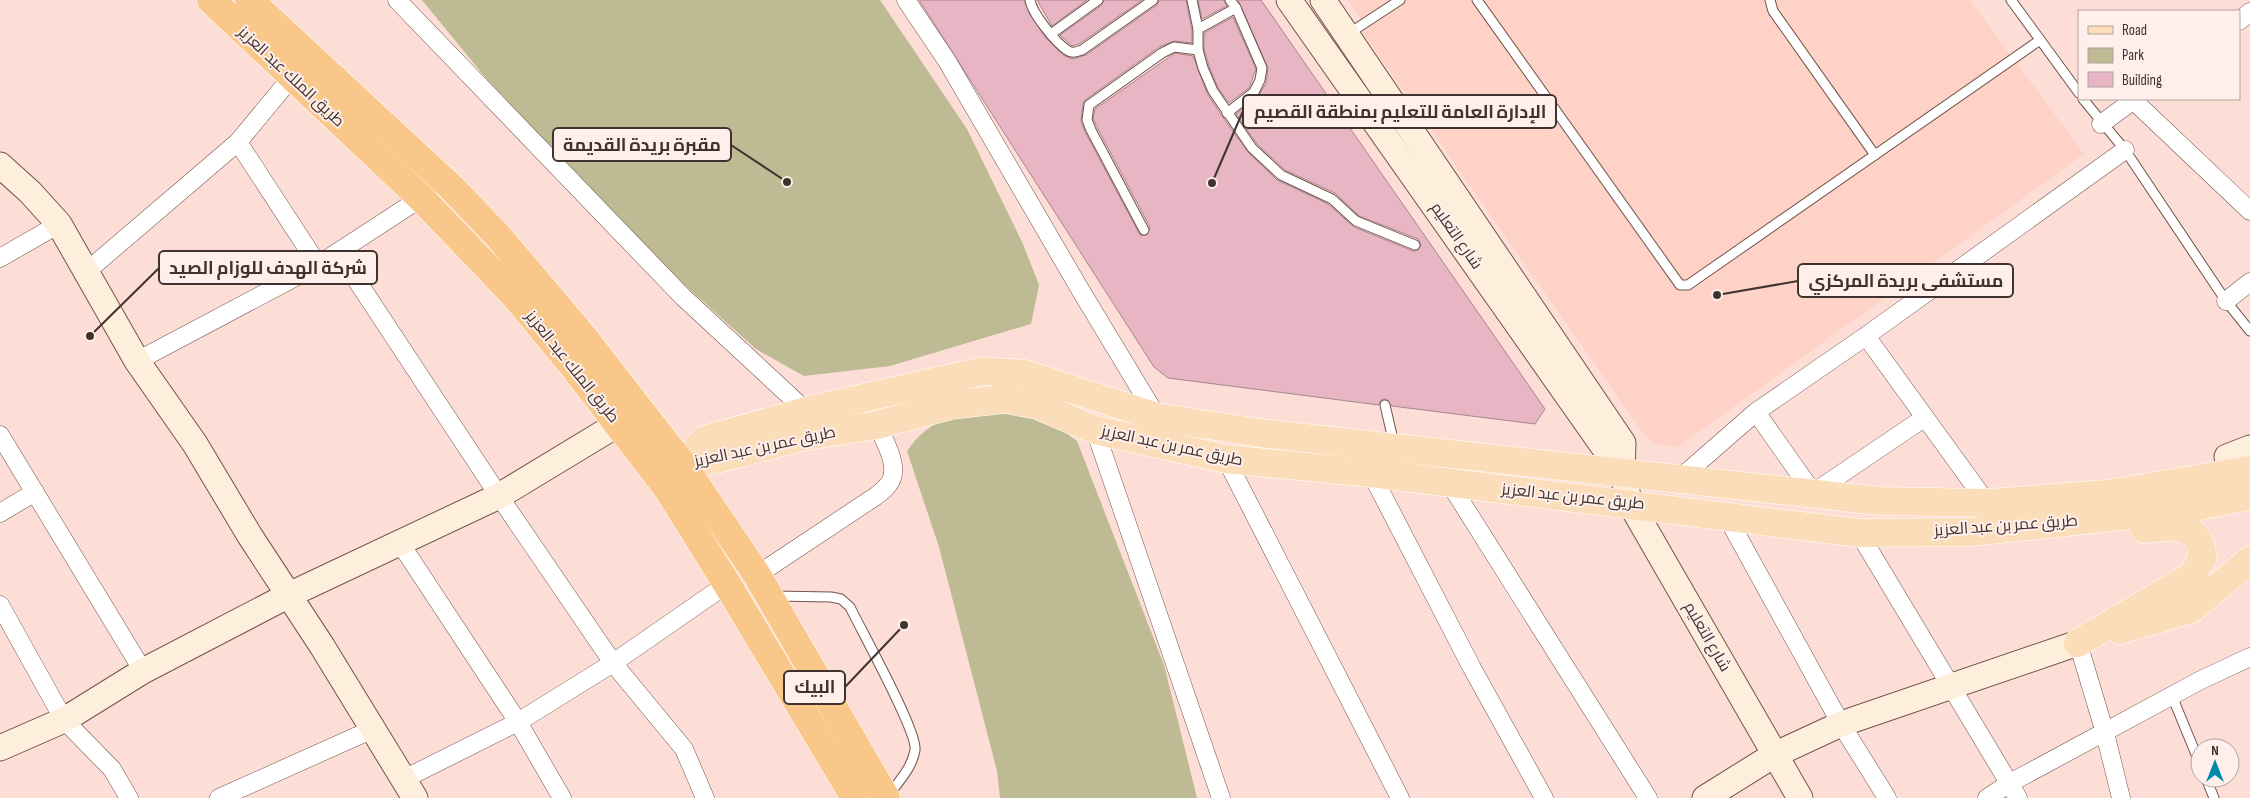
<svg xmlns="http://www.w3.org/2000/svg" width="2250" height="798" font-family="'Sofia Sans Condensed',Cairo,sans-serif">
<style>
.built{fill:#fed2c6}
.green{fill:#bebb94}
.building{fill:#e7b5c3;stroke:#a7858e}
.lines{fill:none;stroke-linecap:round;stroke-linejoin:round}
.lane-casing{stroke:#72544b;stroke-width:11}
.street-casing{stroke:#72544b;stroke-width:19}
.secondary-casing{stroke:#72544b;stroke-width:27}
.primary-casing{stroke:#fff;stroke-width:29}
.highway-casing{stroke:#fff;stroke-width:29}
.lane{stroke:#fff;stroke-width:9}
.street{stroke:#fff;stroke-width:18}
.secondary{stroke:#feeedc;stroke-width:25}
.primary{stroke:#fcddb9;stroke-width:28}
.highway{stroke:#fac78b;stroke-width:28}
.labels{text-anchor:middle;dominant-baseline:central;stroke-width:4;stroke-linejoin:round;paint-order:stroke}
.street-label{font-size:16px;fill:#40322e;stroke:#feefeb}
.leader{fill:none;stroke:#40322e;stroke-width:2}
.callout-dot{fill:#40322e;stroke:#feefeb;stroke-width:2}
.callout{fill:#feefeb;stroke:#40322e;stroke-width:2}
.callout-label{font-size:18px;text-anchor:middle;font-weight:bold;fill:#40322e}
</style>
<rect width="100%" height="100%" fill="#fcded6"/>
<polygon class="built" points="1348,0 1970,0 2084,154 1678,447 1655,444 1646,437 1360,29 1361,19"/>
<g class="green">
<polygon points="422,0 880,0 967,129 1023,244 1039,285 1031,324 890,366 804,376 756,349 630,236 489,82"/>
<path d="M980,408L1049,420L1077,441L1164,665L1197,798H1000L997,771L939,547L907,451C928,421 947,419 980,408Z"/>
</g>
<g class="building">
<polygon points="919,0 1024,0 1030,15 1046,38 1063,55 1072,59 1086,55 1157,5 1159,0 1186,0 1192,30 1192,43 1174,41 1159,47 1085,100 1083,104 1081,120 1085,132 1140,235 1147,235 1150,227 1097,127 1093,119 1095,109 1175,53 1193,56 1207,93 1222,116 1248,152 1277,180 1328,204 1354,227 1413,251 1418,250 1421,245 1418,239 1359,216 1335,193 1285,170 1257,144 1236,114 1259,95 1266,83 1268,68 1238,0 1261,0 1545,409 1535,424 1392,406 1386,399 1381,400 1379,405 1168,378 1154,367"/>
<polygon points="1037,0 1087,0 1052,26"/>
<polygon points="1104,0 1142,0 1079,44 1072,46 1060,35 1102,5"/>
<polygon points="1198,0 1224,0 1227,6 1202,19"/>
<polygon points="1233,17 1256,69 1249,88 1229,103 1218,88 1209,66 1204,49 1204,33"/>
</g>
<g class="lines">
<g class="lane-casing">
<g id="lane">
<path d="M1030,0C1032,13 1055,42 1067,50C1072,54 1076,52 1082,50L1153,0"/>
<polyline points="1192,0 1198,29 1198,50 1203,68 1213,91 1252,148 1281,175 1332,199 1356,221 1415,245"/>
<polyline points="1477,0 1680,285 1688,285 2040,40"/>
<polyline points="1770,0 1773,11 1875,155"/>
<polyline points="2011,0 2079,93"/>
<polyline points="1198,29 1236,8 1230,0"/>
<polyline points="1051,34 1098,0"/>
<polyline points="1348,34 1400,0"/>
<polyline points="2083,99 2125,150 2226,301 2250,331"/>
<polyline points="1227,113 1254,92 1260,80 1262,68 1236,8"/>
<polyline points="1144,230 1091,130 1087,120 1089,105 1162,53 1174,47 1198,50"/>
<polyline points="1385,405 1394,444"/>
<path d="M774,596L831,597L841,599L850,607C861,630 918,732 915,750C912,768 899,781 888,796"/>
<polyline points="2172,696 2200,764"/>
<polyline points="2206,778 2214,798"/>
</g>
</g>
<g class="street-casing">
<g id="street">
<polyline points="397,0 683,297 806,411"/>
<polyline points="906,0 947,61 1081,291 1157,417"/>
<polyline points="2239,21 2250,12"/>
<polyline points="2133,100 2250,211"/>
<polyline points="2101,124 2135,99"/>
<polyline points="238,142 318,265"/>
<polyline points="338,252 499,496 613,663 684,749 705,798"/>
<polyline points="0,258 59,224"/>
<polyline points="86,272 238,142 291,78"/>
<polyline points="2226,301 2250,282"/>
<polyline points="1866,336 1987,503"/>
<polyline points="137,361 318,265 421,198"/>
<polyline points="1756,412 1813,493 1924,418"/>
<polyline points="1095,430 1221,798"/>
<polyline points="0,435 143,671"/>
<polyline points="1226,459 1400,798"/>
<polyline points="1371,473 1472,668 1544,798"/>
<polyline points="1678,480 1756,412 1866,336 2125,150"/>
<polyline points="1450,484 1648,798"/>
<polyline points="0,513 35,492"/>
<polyline points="1727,517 1841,724 1887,798"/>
<polyline points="1859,533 2018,798"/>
<polyline points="400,543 518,722 562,798"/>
<path d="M757,575L876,496C880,493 885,489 888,485C902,469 884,440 877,425"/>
<polyline points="0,605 64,720 112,769 129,798"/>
<polyline points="2078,643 2105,733 2121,798"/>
<polyline points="404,779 518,722 613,663 727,584"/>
<polyline points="219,798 373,729"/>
<polyline points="1987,798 2010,783 2199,681 2250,657"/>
</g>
</g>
<g class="secondary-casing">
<g id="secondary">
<polyline points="1289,0 1622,473"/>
<polyline points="1323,0 1623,443 1622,473 1630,503 1800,798"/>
<polyline points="0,165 30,192 59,224 137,361 195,444 250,536 322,646 415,798"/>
<polyline points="2227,457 2250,448"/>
<polyline points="0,748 64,720 143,671 289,595 499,496 618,424"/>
<polyline points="1705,798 1774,755 1841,724 2078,643"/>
</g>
</g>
<g class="primary-casing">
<g id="primary">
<polyline points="683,465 704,440 806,411 983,371 1025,374 1157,417 1260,433 1879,501 1987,503 2107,494 2250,470"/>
<polyline points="683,465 721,458 801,437 877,425 952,405 1004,399 1037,405 1095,430 1226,459 1371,473 1859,533 1971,532 2179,510 2250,496"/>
<polyline points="2120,630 2191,609 2250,560"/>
<polyline points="2078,643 2192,576 2203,557 2200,543 2192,532 2172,526 2144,529"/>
</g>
</g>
<g class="highway-casing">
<g id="highway">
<polyline points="211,0 421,198 515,296 573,366 667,488 727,584 855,798"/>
<polyline points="249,0 452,188 498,236 582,335 683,465 757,575 886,798"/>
</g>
</g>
<use href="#lane" class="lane"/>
<use href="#street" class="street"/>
<use href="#secondary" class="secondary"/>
<use href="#primary" class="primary"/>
<use href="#highway" class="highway"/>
</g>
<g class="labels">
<g class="street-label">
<text transform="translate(291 77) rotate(43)">طريق الملك عبد العزيز</text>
<text transform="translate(1456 236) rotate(55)">شارع التعليم</text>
<text transform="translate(572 367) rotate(51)">طريق الملك عبد العزيز</text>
<text transform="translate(1172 446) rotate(12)">طريق عمر بن عبد العزيز</text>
<text transform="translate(765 447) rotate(-12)">طريق عمر بن عبد العزيز</text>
<text transform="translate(1573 497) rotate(6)">طريق عمر بن عبد العزيز</text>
<text transform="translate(2006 526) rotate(-4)">طريق عمر بن عبد العزيز</text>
<text transform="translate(1707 637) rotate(60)">شارع التعليم</text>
</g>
</g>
<path class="leader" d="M1212 183L1243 111M787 182L731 145M90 336L159 268M1717 295L1798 281M904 625L845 687"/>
<g class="callout-dot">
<circle cx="1212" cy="183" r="5"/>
<circle cx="787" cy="182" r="5"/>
<circle cx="90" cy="336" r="5"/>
<circle cx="1717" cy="295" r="5"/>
<circle cx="904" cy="625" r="5"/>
</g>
<g class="callout">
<rect x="1243" y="95" width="313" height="33" rx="5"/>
<rect x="553" y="128" width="178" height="33" rx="5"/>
<rect x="159" y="251" width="218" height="33" rx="5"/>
<rect x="1798" y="264" width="215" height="33" rx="5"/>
<rect x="784" y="671" width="61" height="33" rx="5"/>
</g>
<g class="callout-label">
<text x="1400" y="118">الإدارة العامة للتعليم بمنطقة القصيم</text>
<text x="642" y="151">مقبرة بريدة القديمة</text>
<text x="268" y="274">شركة الهدف للوزام الصيد</text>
<text x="1906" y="287">مستشفى بريدة المركزي</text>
<text x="815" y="693">البيك</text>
</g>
<rect x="2078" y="10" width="162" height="90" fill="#feefeb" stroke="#b2a39f"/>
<rect x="2088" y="26" width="25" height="8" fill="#fcddb9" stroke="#b2a39f"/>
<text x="2122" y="35" font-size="15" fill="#40322e">Road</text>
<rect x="2088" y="48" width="25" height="15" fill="#bebb94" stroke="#b2a39f"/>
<text x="2122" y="60" font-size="15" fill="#40322e">Park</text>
<rect x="2088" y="72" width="25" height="15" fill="#e7b5c3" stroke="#b2a39f"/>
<text x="2122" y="85" font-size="15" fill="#40322e">Building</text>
<g transform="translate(2215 763)"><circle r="24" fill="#feefeb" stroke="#b2a39f"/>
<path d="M0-4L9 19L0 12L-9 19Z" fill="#018baa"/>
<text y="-8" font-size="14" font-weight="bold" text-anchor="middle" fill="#40322e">N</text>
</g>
</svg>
